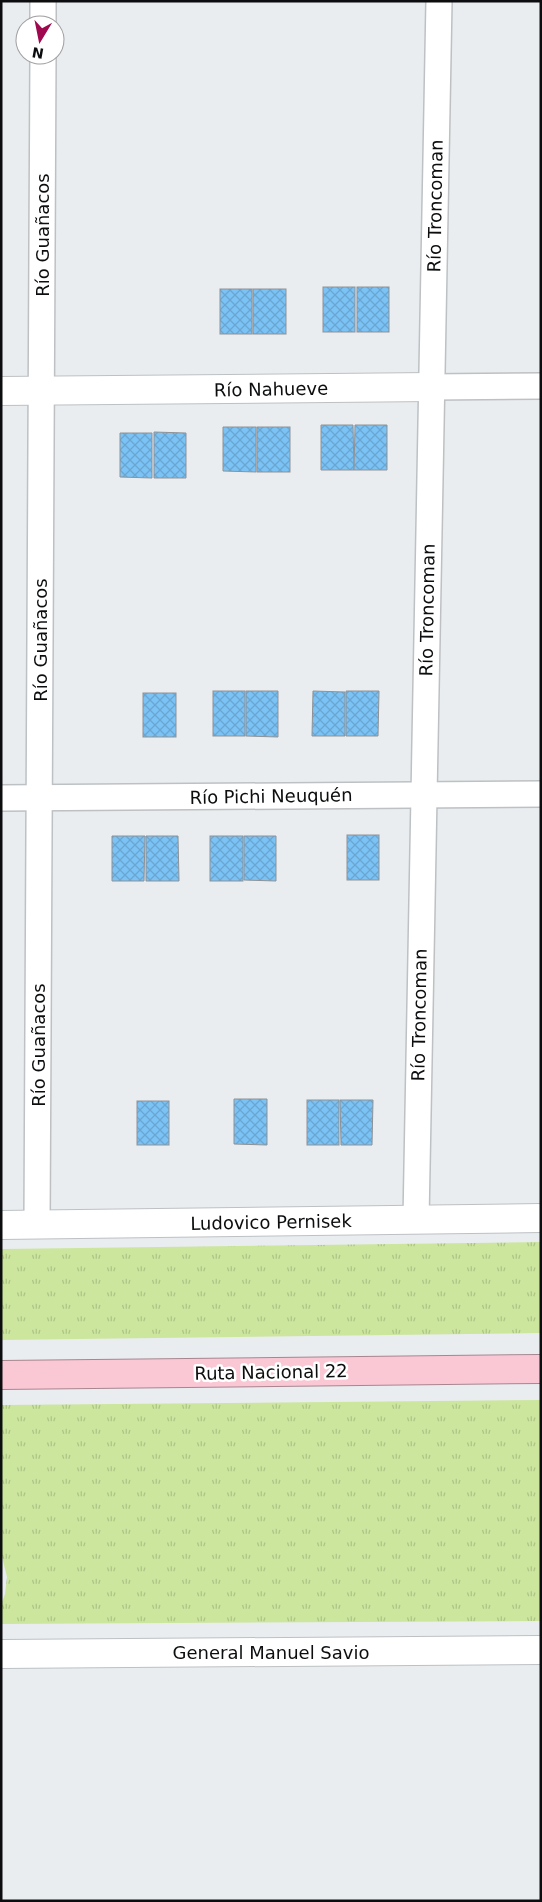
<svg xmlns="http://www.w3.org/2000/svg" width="542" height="1902" font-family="'DejaVu Sans',sans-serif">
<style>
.grass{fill:url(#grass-tufts)}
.building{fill:url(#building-cross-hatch);stroke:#8f9295}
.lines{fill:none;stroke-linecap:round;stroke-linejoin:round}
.street-casing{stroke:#bdc1c4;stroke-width:28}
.secondary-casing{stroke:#bdc1c4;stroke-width:30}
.highway-casing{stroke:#a7868f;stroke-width:30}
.street{stroke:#fff;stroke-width:25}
.secondary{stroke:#fff;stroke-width:28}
.highway{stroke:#fac7d5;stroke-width:28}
.labels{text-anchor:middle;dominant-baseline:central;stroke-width:5;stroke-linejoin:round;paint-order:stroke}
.street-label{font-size:18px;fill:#0c0d0e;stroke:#fff}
</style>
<defs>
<pattern id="grass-tufts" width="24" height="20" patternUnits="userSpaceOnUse" patternTransform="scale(1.25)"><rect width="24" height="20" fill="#cce69e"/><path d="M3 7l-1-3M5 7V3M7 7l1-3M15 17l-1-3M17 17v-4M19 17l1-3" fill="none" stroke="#aec487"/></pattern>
<pattern id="building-cross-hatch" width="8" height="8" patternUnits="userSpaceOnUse" patternTransform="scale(1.25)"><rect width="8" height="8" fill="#7bc2f5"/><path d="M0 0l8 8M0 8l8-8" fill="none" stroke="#69a6d1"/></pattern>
</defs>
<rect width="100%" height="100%" fill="#e9edf0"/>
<g class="grass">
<polygon points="541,1242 541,1333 1,1340 1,1249"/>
<polygon points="541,1400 541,1621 1,1624 1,1605 5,1594 7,1577 1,1553 1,1405"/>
</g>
<g class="building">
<rect x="323" y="287" width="32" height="45"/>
<rect x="357" y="287" width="32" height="45"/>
<rect x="220" y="289" width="32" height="45"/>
<rect x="253" y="289" width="33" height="45"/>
<polygon points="321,425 353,425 354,470 321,470"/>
<polygon points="355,425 387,425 387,470 354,470"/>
<polygon points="223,427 256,427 256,472 223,471"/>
<rect x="257" y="427" width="33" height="45"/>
<polygon points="154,432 186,433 186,478 154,478"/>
<polygon points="120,433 152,433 152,478 120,477"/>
<rect x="213" y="691" width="32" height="45"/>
<polygon points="246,691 278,691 278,737 246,736"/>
<polygon points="313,691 345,692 345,736 312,736"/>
<polygon points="346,691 379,691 378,736 346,736"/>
<rect x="143" y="693" width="33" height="44"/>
<rect x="347" y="835" width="32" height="45"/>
<polygon points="112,836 145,836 144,881 112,881"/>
<polygon points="146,836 178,836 179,881 146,881"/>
<rect x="210" y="836" width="33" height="45"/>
<polygon points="244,836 276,836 276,881 244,880"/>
<polygon points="234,1099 267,1099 267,1145 234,1144"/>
<rect x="307" y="1100" width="32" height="45"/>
<polygon points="340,1100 373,1100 372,1145 341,1145"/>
<rect x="137" y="1101" width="32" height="44"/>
</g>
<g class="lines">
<g class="street-casing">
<g id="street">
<polyline points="43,25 43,1"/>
<polyline points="431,387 541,386"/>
<polyline points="1,798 541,794"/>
<polyline points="416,1220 439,1"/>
<polyline points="37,1224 43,55"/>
</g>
</g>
<g class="secondary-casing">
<g id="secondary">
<polyline points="1,391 431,387"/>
<polyline points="1,1225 541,1218"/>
<polyline points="1,1654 541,1650"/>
</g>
</g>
<g class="highway-casing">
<polyline id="highway" points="1,1375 541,1369"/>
</g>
<use href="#street" class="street"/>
<use href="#secondary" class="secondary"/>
<use href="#highway" class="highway"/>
</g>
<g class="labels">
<g class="street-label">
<text transform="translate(435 206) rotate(-89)">Río Troncoman</text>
<text transform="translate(42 235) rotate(-90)">Río Guañacos</text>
<text transform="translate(271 389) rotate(-1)">Río Nahueve</text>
<text transform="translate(427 610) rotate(-89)">Río Troncoman</text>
<text transform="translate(40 640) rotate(-90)">Río Guañacos</text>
<text transform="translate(271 796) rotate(-1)">Río Pichi Neuquén</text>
<text transform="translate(419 1015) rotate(-89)">Río Troncoman</text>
<text transform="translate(38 1045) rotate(-90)">Río Guañacos</text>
<text transform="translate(271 1222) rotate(-1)">Ludovico Pernisek</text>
<text transform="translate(271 1372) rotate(-1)">Ruta Nacional 22</text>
<text x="271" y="1652">General Manuel Savio</text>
</g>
</g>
<rect width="542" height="1902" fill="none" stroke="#0c0d0e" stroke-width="5"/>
<g transform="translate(40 40) rotate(190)"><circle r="24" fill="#ffffff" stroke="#9e9e9f"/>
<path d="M0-4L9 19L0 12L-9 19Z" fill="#9f084e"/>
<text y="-8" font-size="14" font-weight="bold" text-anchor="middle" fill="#0c0d0e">N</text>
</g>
</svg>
